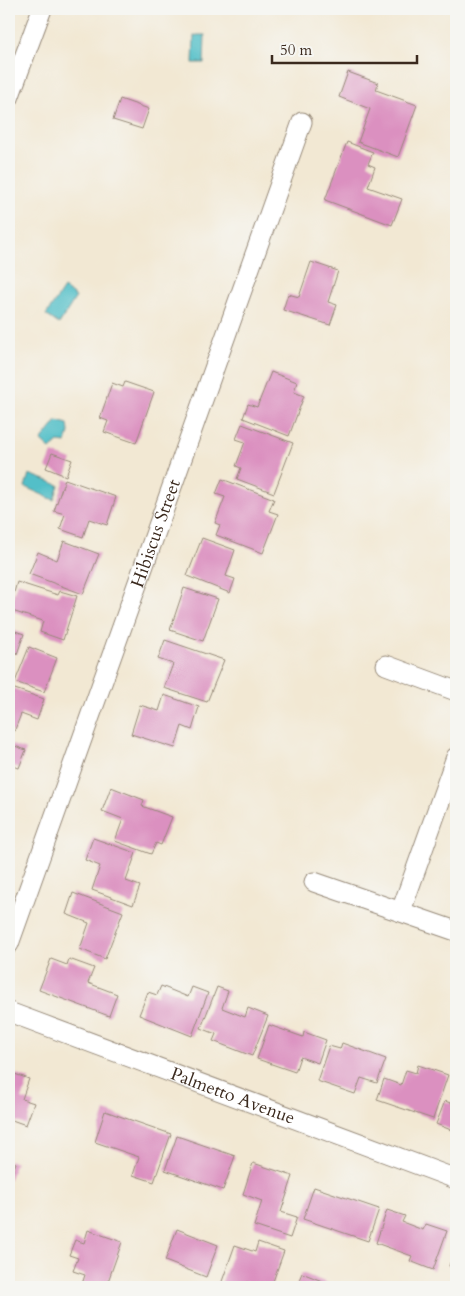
<svg xmlns="http://www.w3.org/2000/svg" width="465" height="1296" font-family="Cardo,serif">
<style>
.water{fill:#52bfc8;stroke:#467473}
.building{fill:#db90c0}
.lines{fill:none;stroke-linecap:round;stroke-linejoin:round}
.minor-casing{stroke:#968978;stroke-width:21}
.minor{stroke:#fff;stroke-width:19}
.labels{text-anchor:middle;dominant-baseline:central;stroke-width:4;stroke-linejoin:round;paint-order:stroke}
.street-label{font-size:18px;fill:#3b2a1e;stroke:#f6f6f2}
</style>
<rect width="100%" height="100%" fill="#f6f6f2"/>
<filter id="ink" filterUnits="userSpaceOnUse"><feTurbulence type="fractalNoise" baseFrequency=".02" numOctaves="2"/><feDisplacementMap in="SourceGraphic" scale="10" xChannelSelector="R" yChannelSelector="G"/><feConvolveMatrix kernelMatrix="1 2 1 2 8 2 1 2 1" color-interpolation-filters="sRGB"/></filter>
<filter id="wash" filterUnits="userSpaceOnUse"><feTurbulence type="fractalNoise" baseFrequency=".0096" numOctaves="4" result="noise"/><feDisplacementMap in="SourceGraphic" scale="20" xChannelSelector="R" yChannelSelector="G"/><feGaussianBlur stdDeviation="1.12" result="paint"/><feColorMatrix in="noise" values="0 0 0 0 0 0 0 0 0 0 0 0 0 0 0 0 0 1.4 0 .05"/><feComposite in="paint" operator="in"/></filter>
<g filter="url(#wash)">
<rect width="100%" height="100%" fill="#f2e8d3"/>
<g class="water">
<polygon points="197,35 205,35 204,63 193,63 194,36"/>
<polygon points="64,288 76,297 59,324 46,315"/>
<polygon points="57,421 68,424 69,432 66,443 58,442 50,449 41,441"/>
<polygon points="29,474 59,485 54,500 25,487"/>
</g>
<g id="blocks">
<g class="building">
<polygon points="348,72 378,83 376,90 417,105 398,157 358,142 370,109 339,97"/>
<polygon points="120,99 149,109 142,129 113,120"/>
<polygon points="347,142 373,152 368,164 375,167 368,187 402,199 392,225 325,200"/>
<polygon points="311,262 338,271 328,302 337,305 330,325 283,310 288,294 299,297"/>
<polygon points="271,372 297,382 294,392 304,396 289,436 243,418 248,404 257,407"/>
<polygon points="125,382 154,392 136,443 104,432 108,421 100,418 112,383 123,387"/>
<polygon points="242,424 293,443 274,493 237,479 241,468 236,466 245,442 236,439"/>
<polygon points="52,453 72,460 66,476 46,468"/>
<polygon points="65,479 116,497 107,525 89,519 83,537 60,529 65,514 54,511"/>
<polygon points="222,479 274,499 269,511 278,514 263,553 216,535 220,525 215,523 225,497 216,494"/>
<polygon points="202,538 235,550 226,576 235,579 230,593 187,576"/>
<polygon points="64,541 99,554 83,594 29,574 38,552 57,560"/>
<polygon points="17,582 58,595 60,591 77,596 63,640 40,632 43,621 9,610"/>
<polygon points="184,588 218,599 203,641 170,630"/>
<polygon points="9,629 24,634 17,654 9,651"/>
<polygon points="165,640 224,660 207,702 164,688 173,664 158,659"/>
<polygon points="29,647 57,658 44,692 15,682"/>
<polygon points="9,687 44,699 37,720 21,714 14,732 9,730"/>
<polygon points="164,695 199,707 192,730 182,726 175,748 131,734 140,705 159,711"/>
<polygon points="9,744 26,750 19,768 9,765"/>
<polygon points="111,787 144,800 142,806 172,817 161,845 156,843 151,854 115,841 123,819 102,811"/>
<polygon points="93,838 136,853 126,881 140,886 133,905 92,890 100,866 85,860"/>
<polygon points="73,893 123,912 105,959 80,949 89,923 66,914"/>
<polygon points="51,959 67,965 69,959 94,968 88,983 117,994 109,1016 39,990"/>
<polygon points="161,986 188,997 192,987 208,993 192,1036 139,1015 148,992 157,995"/>
<polygon points="217,987 228,991 222,1008 245,1017 248,1008 268,1016 252,1056 213,1041 216,1034 201,1028"/>
<polygon points="269,1025 303,1037 304,1032 326,1040 318,1063 300,1057 295,1072 257,1059"/>
<polygon points="342,1043 386,1059 377,1083 361,1078 355,1094 317,1081 329,1046 340,1049"/>
<polygon points="418,1065 448,1075 433,1119 377,1100 384,1079 401,1085 406,1070 416,1073"/>
<polygon points="9,1072 29,1079 22,1099 34,1103 26,1125 9,1119"/>
<polygon points="445,1101 456,1105 456,1132 436,1124"/>
<polygon points="105,1111 171,1134 154,1182 133,1175 139,1157 95,1142"/>
<polygon points="177,1136 235,1156 223,1190 165,1170"/>
<polygon points="9,1160 16,1163 9,1181"/>
<polygon points="253,1163 293,1176 281,1212 297,1217 290,1238 254,1226 262,1201 243,1194"/>
<polygon points="314,1187 379,1209 368,1241 303,1219"/>
<polygon points="387,1210 405,1216 402,1222 423,1230 426,1224 447,1231 433,1270 410,1261 412,1256 376,1243"/>
<polygon points="177,1229 218,1245 206,1277 165,1261"/>
<polygon points="88,1230 122,1242 106,1287 81,1287 85,1275 73,1271 78,1258 69,1255 75,1240 84,1243"/>
<polygon points="258,1242 284,1251 271,1287 263,1287 247,1282 245,1287 220,1287 235,1245 255,1252"/>
<polygon points="456,1246 456,1269 449,1266"/>
<polygon points="302,1273 337,1287 296,1287"/>
</g>
</g>
</g>
<g filter="url(#ink)">
<use href="#blocks" fill-opacity="0" stroke="#968978" stroke-width="1"/>
<g class="lines">
<g class="minor-casing">
<g id="minor">
<polyline points="9,98 42,9"/>
<polyline points="386,665 456,691"/>
<polyline points="314,882 456,931"/>
<polyline points="401,911 456,757"/>
<path id="s1" d="M9,944L302,122"/>
<path id="s2" d="M9,1012L456,1179"/>
</g>
</g>
<use href="#minor" class="minor"/>
</g>
</g>
<g class="labels">
<g class="street-label">
<text stroke="none"><textPath href="#s1" startOffset="436">Hibiscus Street</textPath></text>
<text stroke="none"><textPath href="#s2" startOffset="239">Palmetto Avenue</textPath></text>
</g>
</g>
<rect width="465" height="1296" fill="none" stroke="#f6f6f2" stroke-width="30"/>
<path d="M272 55v8h145v-8" fill="none" stroke="#3b2a1e" stroke-width="2.5"/>
<text x="280" y="55" font-size="15" fill="#3b2a1e" stroke="#f6f6f2" stroke-width="4" paint-order="stroke">50 m</text>
</svg>
